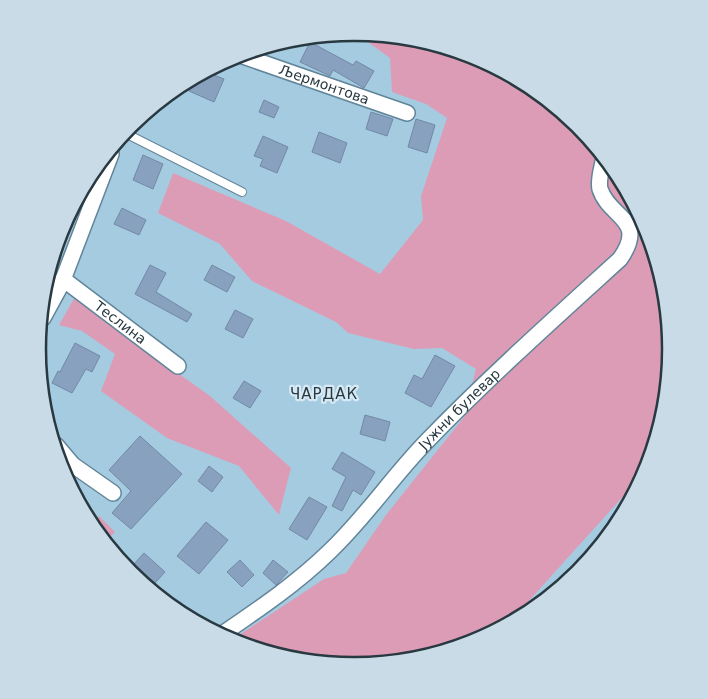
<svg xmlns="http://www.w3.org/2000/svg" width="708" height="699" font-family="'DejaVu Sans',sans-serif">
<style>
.green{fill:#dd9cb6}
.building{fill:#88a1be;stroke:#7289a5}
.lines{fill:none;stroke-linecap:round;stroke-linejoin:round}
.lane-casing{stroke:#618599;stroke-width:10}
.street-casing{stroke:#618599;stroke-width:18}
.lane{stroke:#fff;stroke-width:8}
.street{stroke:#fff;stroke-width:15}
.labels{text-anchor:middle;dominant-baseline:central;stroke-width:4.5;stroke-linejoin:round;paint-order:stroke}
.street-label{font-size:14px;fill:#293941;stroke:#d6e9f4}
.neighbourhood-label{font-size:15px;letter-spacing:1px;fill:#293941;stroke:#d6e9f4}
.rim{fill:none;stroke:#293941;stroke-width:2.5}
</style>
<rect width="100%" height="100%" fill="#a5cbe1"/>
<g class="green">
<polygon points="363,34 476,57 578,126 647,228 671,350 647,470 517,614 475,642 354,666 230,641 324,579 346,573 386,515 464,417 476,369 442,348 414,349 348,333 336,322 252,281 220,244 158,213 173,173 286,221 380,274 423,220 421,196 447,118 426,104 392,92 390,58 361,37"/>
<polygon points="76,295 130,339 210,396 291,468 279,515 239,466 167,438 101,391 115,354 82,331 59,325"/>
<polygon points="99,516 115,532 107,539 94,520"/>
</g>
<g class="building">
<polygon points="310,42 353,65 356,61 374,71 364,88 333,70 330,76 300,62"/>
<polygon points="209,73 224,79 214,102 189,91 191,84"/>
<polygon points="264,100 279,107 274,118 259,112"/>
<polygon points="371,112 393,119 387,136 366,129"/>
<polygon points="416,119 435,125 427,153 408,147"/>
<polygon points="319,132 347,143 340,163 312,152"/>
<polygon points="263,136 288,147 277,173 260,166 263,159 254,156"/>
<polygon points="143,155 163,164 153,189 133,180"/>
<polygon points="122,208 146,220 139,235 114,224"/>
<polygon points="150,265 166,273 156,292 192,314 187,322 135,294"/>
<polygon points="212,265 235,277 227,292 204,280"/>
<polygon points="235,310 253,319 243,338 225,329"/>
<polygon points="75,343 100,356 92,372 86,369 72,393 52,383 58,371 60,372"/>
<polygon points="435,355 455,366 431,407 405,393 414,375 422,379"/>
<polygon points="244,381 261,391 250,408 233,398"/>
<polygon points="365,415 390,422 385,441 360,434"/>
<polygon points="140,436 182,474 131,529 112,513 131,491 109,470"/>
<polygon points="342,452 375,472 361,495 353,490 342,511 332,506 346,477 332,469"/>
<polygon points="209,466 223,477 212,492 198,481"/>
<polygon points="309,497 327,507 307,540 289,529"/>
<polygon points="206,522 228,540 199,574 177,556"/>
<polygon points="144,553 165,572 155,583 134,564"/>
<polygon points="240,560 254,575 242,587 227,572"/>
<polygon points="273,560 288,572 276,585 263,573"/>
</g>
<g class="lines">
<g class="lane-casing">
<polyline id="lane" points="125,133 242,192"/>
</g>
<g class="street-casing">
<g id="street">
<path id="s1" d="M240,55L407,113"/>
<path id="s2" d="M63,279L178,366"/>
<polyline points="43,318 61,285 111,154"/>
<polyline points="56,445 73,465 113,493"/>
<path id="s3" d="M221,635C259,609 296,584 329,552C365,518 392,477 427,441C488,378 554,319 620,259C648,219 609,218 600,189C598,181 601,171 603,162"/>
</g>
</g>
<use href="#lane" class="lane"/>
<use href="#street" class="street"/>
</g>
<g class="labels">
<g class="street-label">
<text stroke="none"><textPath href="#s1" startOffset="89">Љермонтова</textPath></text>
<text stroke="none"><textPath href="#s2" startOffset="72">Теслина</textPath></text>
<text stroke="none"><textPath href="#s3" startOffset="330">Јужни булевар</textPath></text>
</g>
<g class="neighbourhood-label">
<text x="324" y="394">ЧАРДАК</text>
</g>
</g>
<path d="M0 0H708V699H0ZM46 349a308 308 0 1 1 616 0a308 308 0 1 1-616 0Z" fill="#c8dbe6" fill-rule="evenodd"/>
<path class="rim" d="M46 349a308 308 0 1 1 616 0a308 308 0 1 1-616 0Z"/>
</svg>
